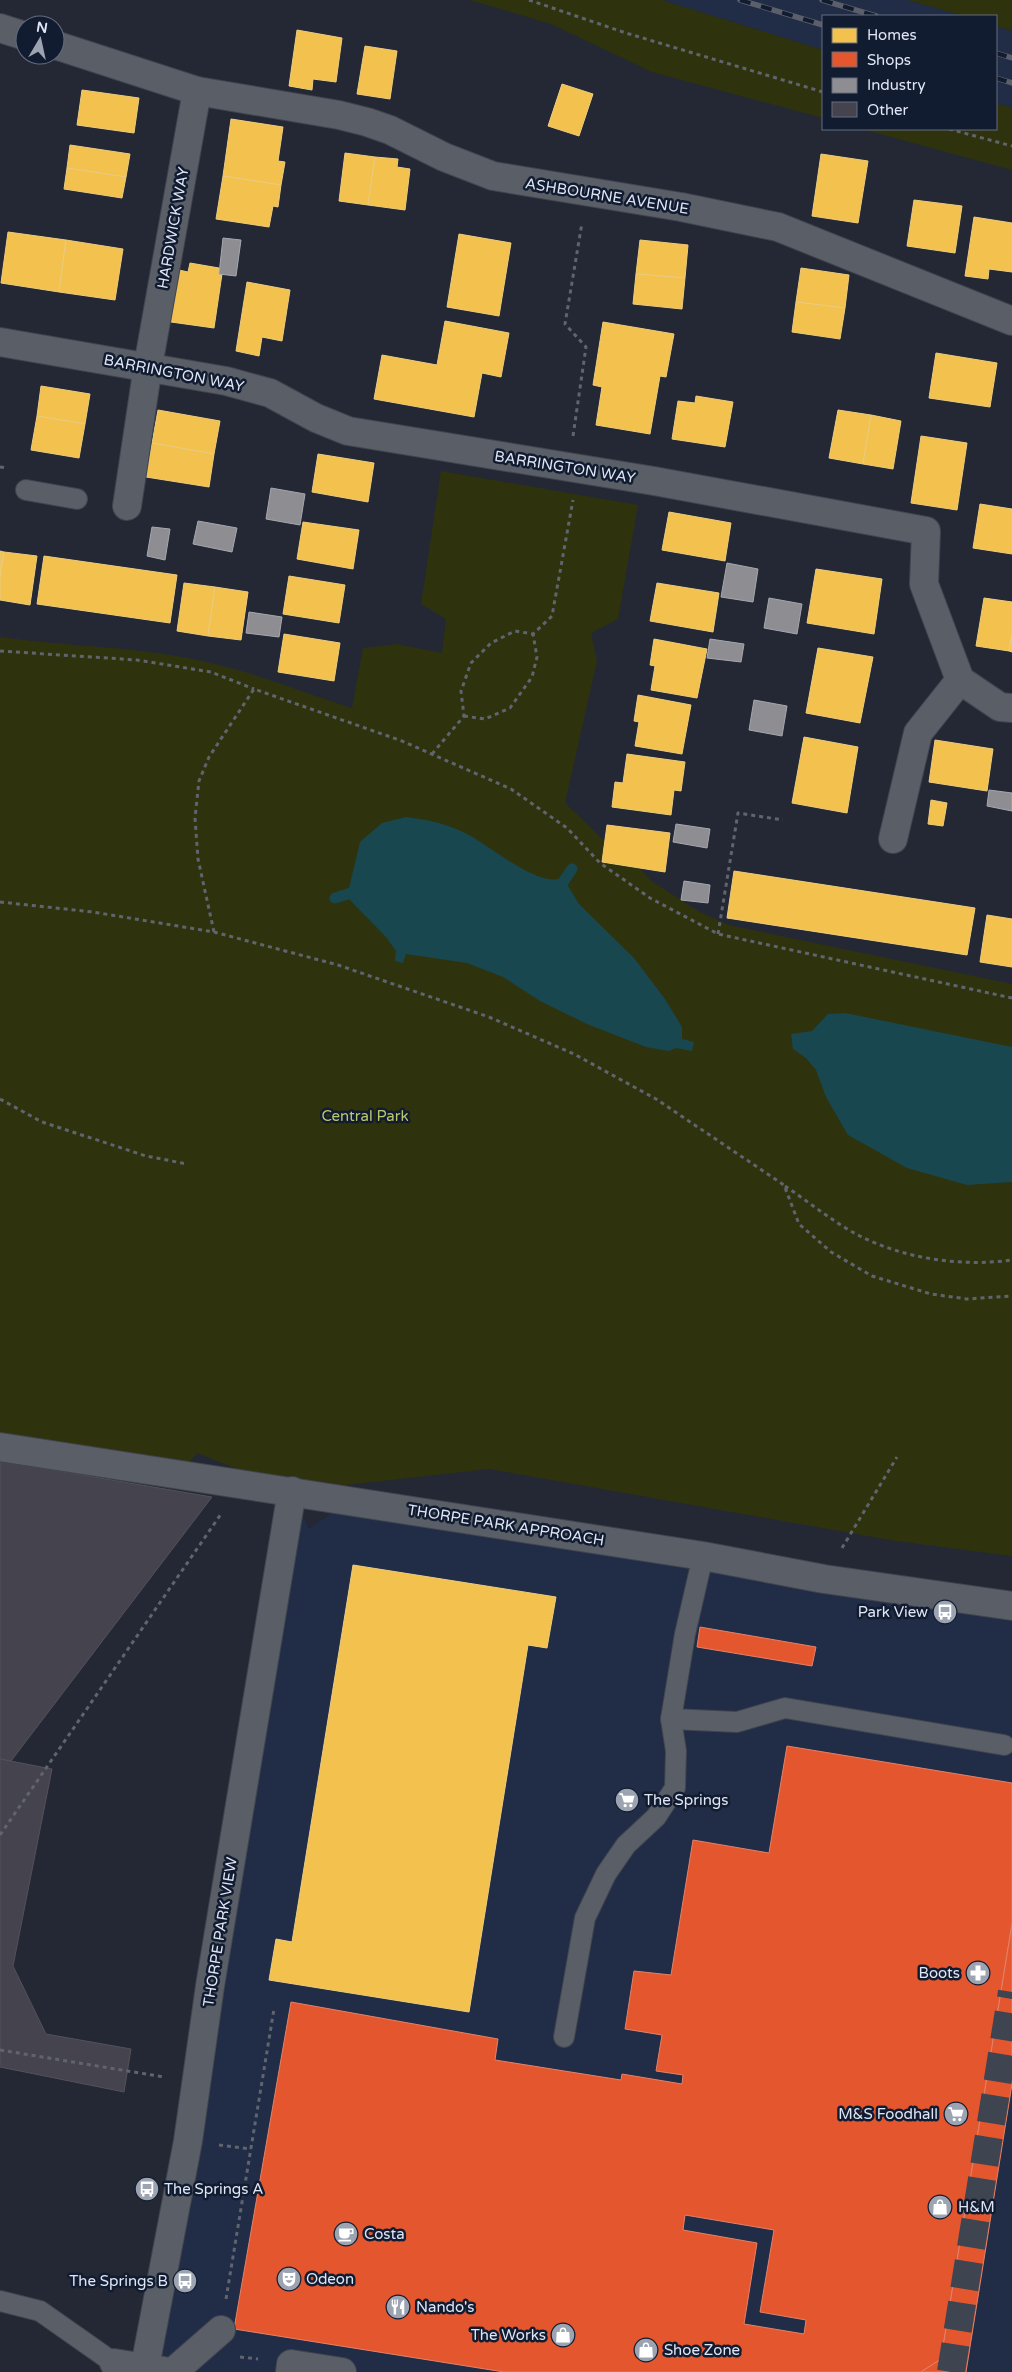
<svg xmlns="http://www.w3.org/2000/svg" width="1012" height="2372" font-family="'Varela Round',sans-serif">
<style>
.built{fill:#212c46}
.green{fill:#2e330e}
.water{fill:#18474f}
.homes{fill:#f2c14e;stroke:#eccc80}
.shops{fill:#e4572e;stroke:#e2826a;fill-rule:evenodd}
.industry{fill:#8d8d92;stroke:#a6a8b0}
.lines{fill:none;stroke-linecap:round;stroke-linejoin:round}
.stream{stroke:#18474f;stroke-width:11}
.building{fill:#45434d;stroke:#53515a}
.street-tunnel{stroke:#3f4451;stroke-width:28;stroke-dasharray:28 14;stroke-linecap:butt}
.lane-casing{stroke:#40444f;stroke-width:22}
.street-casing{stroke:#40444f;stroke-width:30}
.path{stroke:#60646e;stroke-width:3;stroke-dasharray:4 4;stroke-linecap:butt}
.lane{stroke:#595e67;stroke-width:20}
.street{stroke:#595e67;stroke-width:28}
.rail-casing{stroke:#5b5f6a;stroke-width:5.5}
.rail{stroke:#121c31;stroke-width:4;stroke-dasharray:11;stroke-linecap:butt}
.labels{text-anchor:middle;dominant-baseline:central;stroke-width:5;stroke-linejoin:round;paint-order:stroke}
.street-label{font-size:15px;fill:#dfe6f5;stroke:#121c31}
.park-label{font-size:15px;fill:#bac86a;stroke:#121c31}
.poi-label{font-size:15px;fill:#dfe6f5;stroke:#121c31;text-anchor:start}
</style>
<rect width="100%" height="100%" fill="#232834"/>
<g class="built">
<polygon points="662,0 908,0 963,16 823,16 823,50"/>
<polygon points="996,26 1012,31 1012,108 996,103"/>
<polygon points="292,1491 309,1529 332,1513 360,1507 1012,1613 1012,2372 144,2372"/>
</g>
<g class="green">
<polygon points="470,0 662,0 823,50 823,118 652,72 551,24"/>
<polygon points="908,0 1012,0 1012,31 996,26 996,16 963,16"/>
<polygon points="996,103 1012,108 1012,170 862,129 996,129"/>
<path d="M441,471L638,505L618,619L591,633L597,661L565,803L613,849L631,857L650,880L698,911L729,925L1012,984V1556L896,1541L489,1469L292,1491L197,1453L180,1474L0,1453V637C70,647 142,646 211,663C258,674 305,693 352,708L363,648L396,644L442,653L446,619L421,604Z"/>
</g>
<g class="water">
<path d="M406,817C429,820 449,824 469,835C491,847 535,884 559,879L562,875L570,878L568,886L579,904L634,958L665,999L682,1027V1039L694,1042L692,1051L676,1048L669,1051L646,1047L587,1024L540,1001L503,977L467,963L406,954L403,963L395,961L396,951L386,937L348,898L343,900L340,892L349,888L360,842L382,823Z"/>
<polygon points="845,1013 1012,1047 1012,1182 967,1185 907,1168 848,1135 826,1097 816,1070 806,1058 793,1049 791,1034 812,1031 828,1014"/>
</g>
<g class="homes">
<polygon points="297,30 342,38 336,82 313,79 312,90 289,86"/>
<polygon points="365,46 397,51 390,99 357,94"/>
<polygon points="562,84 593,94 579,136 548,126"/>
<polygon points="82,90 139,98 134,133 77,125"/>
<polygon points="231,119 283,127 278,161 285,162 281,185 223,176"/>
<polygon points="70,145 130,154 126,177 67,168"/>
<polygon points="345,153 375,157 368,205 339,201"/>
<polygon points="821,154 868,161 858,223 812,216"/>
<polygon points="375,157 398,159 397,167 410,169 405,210 368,205"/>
<polygon points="67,168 126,177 122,198 64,189"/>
<polygon points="223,176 281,185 278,207 273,206 269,227 216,219"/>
<polygon points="914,200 962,206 955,253 907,246"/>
<polygon points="974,217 1012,223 1012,272 989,269 988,279 965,276"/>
<polygon points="8,232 66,240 59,292 1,283"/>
<polygon points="459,234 511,243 499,316 447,307"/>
<polygon points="66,240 123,249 115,300 59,292"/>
<polygon points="640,240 688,245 685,278 636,274"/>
<polygon points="190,263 219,268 219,274 222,274 214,328 171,322 179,270 188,272"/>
<polygon points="801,268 849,275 845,308 796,302"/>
<polygon points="636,274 685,278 682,309 633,304"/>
<polygon points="247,282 290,290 282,341 262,337 259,356 236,351"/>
<polygon points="796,302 845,308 840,339 792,332"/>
<polygon points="445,321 509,333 501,377 482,373 474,417 374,399 382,355 437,365"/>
<polygon points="603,322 674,334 666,377 660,376 650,434 596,425 602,387 593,385"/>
<polygon points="936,353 997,363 990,407 929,398"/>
<polygon points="41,386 90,394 85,424 37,416"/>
<polygon points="696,396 733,402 725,447 672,439 678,401 695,403"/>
<polygon points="158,410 220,421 214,454 152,443"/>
<polygon points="838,410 871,415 863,464 829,458"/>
<polygon points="871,415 901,421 893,469 863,464"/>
<polygon points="37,416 85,424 79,458 31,450"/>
<polygon points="921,436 967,443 957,510 911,503"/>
<polygon points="152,443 214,454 209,487 146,477"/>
<polygon points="318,454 374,463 368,502 312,492"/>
<polygon points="980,504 1012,509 1012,554 973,548"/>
<polygon points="669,512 731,523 725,561 662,550"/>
<polygon points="303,522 359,530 353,569 297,559"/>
<polygon points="0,551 4,552 0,577"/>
<polygon points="4,552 37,556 30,605 0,600 0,577"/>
<polygon points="44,556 177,575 170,623 37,604"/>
<polygon points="816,569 882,579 874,634 807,623"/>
<polygon points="289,576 345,585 339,623 283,614"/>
<polygon points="184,583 215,587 208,636 177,631"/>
<polygon points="657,583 719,593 713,632 650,621"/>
<polygon points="215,587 248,592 241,640 208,636"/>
<polygon points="984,598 1012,602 1012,634 1009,651 976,646"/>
<polygon points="284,634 340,643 334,681 278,672"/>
<polygon points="1012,634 1012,652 1009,651"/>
<polygon points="654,639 707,649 697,698 651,690 655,666 650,665"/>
<polygon points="818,648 873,657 860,723 806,713"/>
<polygon points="638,695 691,705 682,754 635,746 639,722 634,721"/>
<polygon points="804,737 858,747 847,813 792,803"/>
<polygon points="935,740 993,749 987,791 929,782"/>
<polygon points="627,754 685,762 681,791 674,790 671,815 612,807 615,782 623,783"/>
<polygon points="931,800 947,803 943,826 928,824"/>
<polygon points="607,825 670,833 665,872 602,862"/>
<polygon points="734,871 975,908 967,955 727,918"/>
<polygon points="987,915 1012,919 1012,967 980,962"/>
<polygon points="353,1565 556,1597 547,1648 528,1645 469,2012 269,1980 276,1939 292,1942"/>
</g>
<g class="shops">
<polygon points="700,1627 816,1647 812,1666 697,1647"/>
<path d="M787,1746L1012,1783V1924L941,2359L921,2372H504L234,2329L291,2002L498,2039L495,2060L621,2080L622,2074L682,2084L683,2075L656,2071L662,2035L625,2029L634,1971L671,1975L693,1840L769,1853ZM685,2215L774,2230L760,2312L806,2320L804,2334L744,2324L757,2243L683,2230Z"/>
<polygon points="1012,1924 1012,2084 966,2372 921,2372 941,2359"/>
</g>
<g class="industry">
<polygon points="223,238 241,240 236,276 219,274"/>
<polygon points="271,488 305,494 300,525 266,519"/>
<polygon points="198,521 237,528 232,552 193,544"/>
<polygon points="152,527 170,529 165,560 147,556"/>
<polygon points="727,563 758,569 753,602 721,597"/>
<polygon points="769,598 802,604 797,634 764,628"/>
<polygon points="249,612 282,617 279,637 246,633"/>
<polygon points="710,639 744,644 741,662 707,658"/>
<polygon points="754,700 787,706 782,736 749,730"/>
<polygon points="989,790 1012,793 1012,811 987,806"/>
<polygon points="676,824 710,829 707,848 673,842"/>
<polygon points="684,881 710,885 708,903 681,900"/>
</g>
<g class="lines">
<g class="stream">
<polyline points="559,888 572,869"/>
<polyline points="335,898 351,893"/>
</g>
</g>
<g class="building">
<polygon points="0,1461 212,1497 11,1761 0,1759"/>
<polygon points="0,1759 52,1769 13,1966 46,2034 131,2049 124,2092 0,2067"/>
</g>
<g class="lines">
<polyline class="street-tunnel" points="951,2372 1012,1992"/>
<g class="lane-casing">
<g id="lane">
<polyline points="26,490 77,499"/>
<polyline points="671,1719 737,1722 785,1708 1004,1745"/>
<polyline points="564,2037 585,1918 606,1874 626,1845 656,1817 675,1788 676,1751 671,1719 685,1634 703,1556"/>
<polyline points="0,2301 40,2311 114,2363"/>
</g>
</g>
<g class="street-casing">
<g id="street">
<polyline points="0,28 25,36"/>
<polyline points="55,45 197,91 339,115 367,122 390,130 444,157 493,176 681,207 778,227 1012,321"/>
<polyline points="0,342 226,381 270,393 316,418 348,431 654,481 926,531 924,584 960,680 1000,707 1012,708"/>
<polyline points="127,506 148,366 197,91"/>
<polyline points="893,839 918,733 960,680"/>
<polyline points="0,1447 703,1556 824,1579 1012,1606"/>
<polyline points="114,2363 164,2371"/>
<polyline points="144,2372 188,2141 210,1986 292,1491"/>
<polyline points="173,2372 221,2330"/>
<polyline points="290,2372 291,2364 342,2372"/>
</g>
</g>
<g class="path">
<polyline points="529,0 626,33 823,92"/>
<polyline points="949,129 1012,146"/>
<polyline points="573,436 586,347 565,324 582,223"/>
<polyline points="0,467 7,468"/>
<polyline points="0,651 137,660 211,672 254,689"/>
<polyline points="464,716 485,719 510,708 532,677 537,657 533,634"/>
<polyline points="432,754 464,716 461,691 471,663 491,643 515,631 533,634 552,616 573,500"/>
<polyline points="0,902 93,912 214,932 338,965 489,1017 574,1054 656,1099 784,1185 799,1224 831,1252 872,1276 931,1294 967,1299 1012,1296"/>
<polyline points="214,932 198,859 195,818 199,781 209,757 254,689 402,741 511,789 567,828 600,863 650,898 718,934 1012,998"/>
<polyline points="718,934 738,813 783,820"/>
<polyline points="0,1099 42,1122 146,1156 187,1164"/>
<path d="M785,1186C809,1202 833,1222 858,1235C904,1259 962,1267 1012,1260"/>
<polyline points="842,1548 897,1457"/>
<polyline points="0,1835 221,1514"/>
<polyline points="0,2050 164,2077"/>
<polyline points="219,2145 251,2149"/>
<polyline points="226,2299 274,2009"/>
<polyline points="240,2357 258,2359"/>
</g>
<use href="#lane" class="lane"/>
<use href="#street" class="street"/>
<g class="rail-casing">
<g id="rail">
<polyline points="740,0 823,25"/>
<polyline points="822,0 876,16"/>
<polyline points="996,53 1012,58"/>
<polyline points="996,78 1012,83"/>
</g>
</g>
<use href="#rail" class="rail"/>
</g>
<defs>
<g id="bus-disc" transform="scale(1.25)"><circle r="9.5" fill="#9da4b1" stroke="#121c31"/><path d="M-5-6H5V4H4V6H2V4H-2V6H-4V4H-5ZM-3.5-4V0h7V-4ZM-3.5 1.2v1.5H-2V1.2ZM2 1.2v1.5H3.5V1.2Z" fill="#fff"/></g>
<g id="supermarket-disc" transform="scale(1.25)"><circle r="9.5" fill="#9da4b1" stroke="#121c31"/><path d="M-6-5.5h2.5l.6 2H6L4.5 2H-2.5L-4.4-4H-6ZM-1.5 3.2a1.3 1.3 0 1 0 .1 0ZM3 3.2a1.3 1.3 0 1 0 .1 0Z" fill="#fff"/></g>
<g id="pharmacy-disc" transform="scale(1.25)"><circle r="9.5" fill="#9da4b1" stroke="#121c31"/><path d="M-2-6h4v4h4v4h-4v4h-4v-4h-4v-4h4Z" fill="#fff"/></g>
<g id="shop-disc" transform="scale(1.25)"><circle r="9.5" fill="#9da4b1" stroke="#121c31"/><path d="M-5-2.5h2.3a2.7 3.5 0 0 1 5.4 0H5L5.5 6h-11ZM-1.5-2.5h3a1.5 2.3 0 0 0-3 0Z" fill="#fff"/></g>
<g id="cafe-disc" transform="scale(1.25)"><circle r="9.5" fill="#9da4b1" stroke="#121c31"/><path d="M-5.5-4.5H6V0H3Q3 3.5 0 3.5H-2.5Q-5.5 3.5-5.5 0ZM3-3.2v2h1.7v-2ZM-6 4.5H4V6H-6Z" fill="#fff"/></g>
<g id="theatre-disc" transform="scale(1.25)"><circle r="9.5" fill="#9da4b1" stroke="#121c31"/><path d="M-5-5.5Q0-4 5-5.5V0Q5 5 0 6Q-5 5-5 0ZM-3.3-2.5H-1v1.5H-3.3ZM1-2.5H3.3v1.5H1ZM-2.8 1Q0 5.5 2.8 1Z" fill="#fff"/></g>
<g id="restaurant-disc" transform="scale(1.25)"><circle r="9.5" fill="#9da4b1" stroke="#121c31"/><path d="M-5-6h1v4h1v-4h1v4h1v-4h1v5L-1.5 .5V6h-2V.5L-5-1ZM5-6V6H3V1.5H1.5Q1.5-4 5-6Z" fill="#fff"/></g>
</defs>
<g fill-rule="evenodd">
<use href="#bus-disc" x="945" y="1612"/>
<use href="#supermarket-disc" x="627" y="1800"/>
<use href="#pharmacy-disc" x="978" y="1973"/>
<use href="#supermarket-disc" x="956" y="2114"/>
<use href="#bus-disc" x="147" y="2189"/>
<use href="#shop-disc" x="940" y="2207"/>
<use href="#cafe-disc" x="346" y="2234"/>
<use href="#theatre-disc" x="289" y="2279"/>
<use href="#bus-disc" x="185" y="2281"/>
<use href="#restaurant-disc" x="398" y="2307"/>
<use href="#shop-disc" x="563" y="2335"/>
<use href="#shop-disc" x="646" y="2350"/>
</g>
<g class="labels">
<g class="street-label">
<text transform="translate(607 196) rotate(9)">ASHBOURNE AVENUE</text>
<text transform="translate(173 228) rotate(-80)">HARDWICK WAY</text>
<text transform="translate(174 373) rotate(11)">BARRINGTON WAY</text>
<text transform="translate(565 467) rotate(9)">BARRINGTON WAY</text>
<text transform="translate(506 1525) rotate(9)">THORPE PARK APPROACH</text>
<text transform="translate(220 1932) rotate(-81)">THORPE PARK VIEW</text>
</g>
<g class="park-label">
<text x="365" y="1116">Central Park</text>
</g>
<g class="poi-label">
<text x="928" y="1612" text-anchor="end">Park View</text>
<text x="644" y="1800">The Springs</text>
<text x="960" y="1973" text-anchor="end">Boots</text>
<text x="938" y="2114" text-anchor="end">M&amp;S Foodhall</text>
<text x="164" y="2189">The Springs A</text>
<text x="958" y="2207">H&amp;M</text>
<text x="364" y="2234">Costa</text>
<text x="306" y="2279">Odeon</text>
<text x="168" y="2281" text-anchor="end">The Springs B</text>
<text x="416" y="2307">Nando's</text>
<text x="546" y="2335" text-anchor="end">The Works</text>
<text x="664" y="2350">Shoe Zone</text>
</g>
</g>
<rect x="822" y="15" width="175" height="115" fill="#121c31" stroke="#646d7f"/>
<rect x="832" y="28" width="25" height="15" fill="#f2c14e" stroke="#646d7f"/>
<text x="867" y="40" font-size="15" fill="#dfe6f5">Homes</text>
<rect x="832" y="52" width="25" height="15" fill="#e4572e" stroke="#646d7f"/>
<text x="867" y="65" font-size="15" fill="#dfe6f5">Shops</text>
<rect x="832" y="78" width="25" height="15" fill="#8d8d92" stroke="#646d7f"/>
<text x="867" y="90" font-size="15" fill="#dfe6f5">Industry</text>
<rect x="832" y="102" width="25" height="15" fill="#45434d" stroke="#646d7f"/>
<text x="867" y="115" font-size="15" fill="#dfe6f5">Other</text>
<g transform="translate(40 40) rotate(9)"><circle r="24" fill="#121c31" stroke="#646d7f"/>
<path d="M0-4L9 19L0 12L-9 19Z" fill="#9da4b1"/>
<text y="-8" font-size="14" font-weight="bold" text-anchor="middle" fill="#dfe6f5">N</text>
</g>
</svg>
